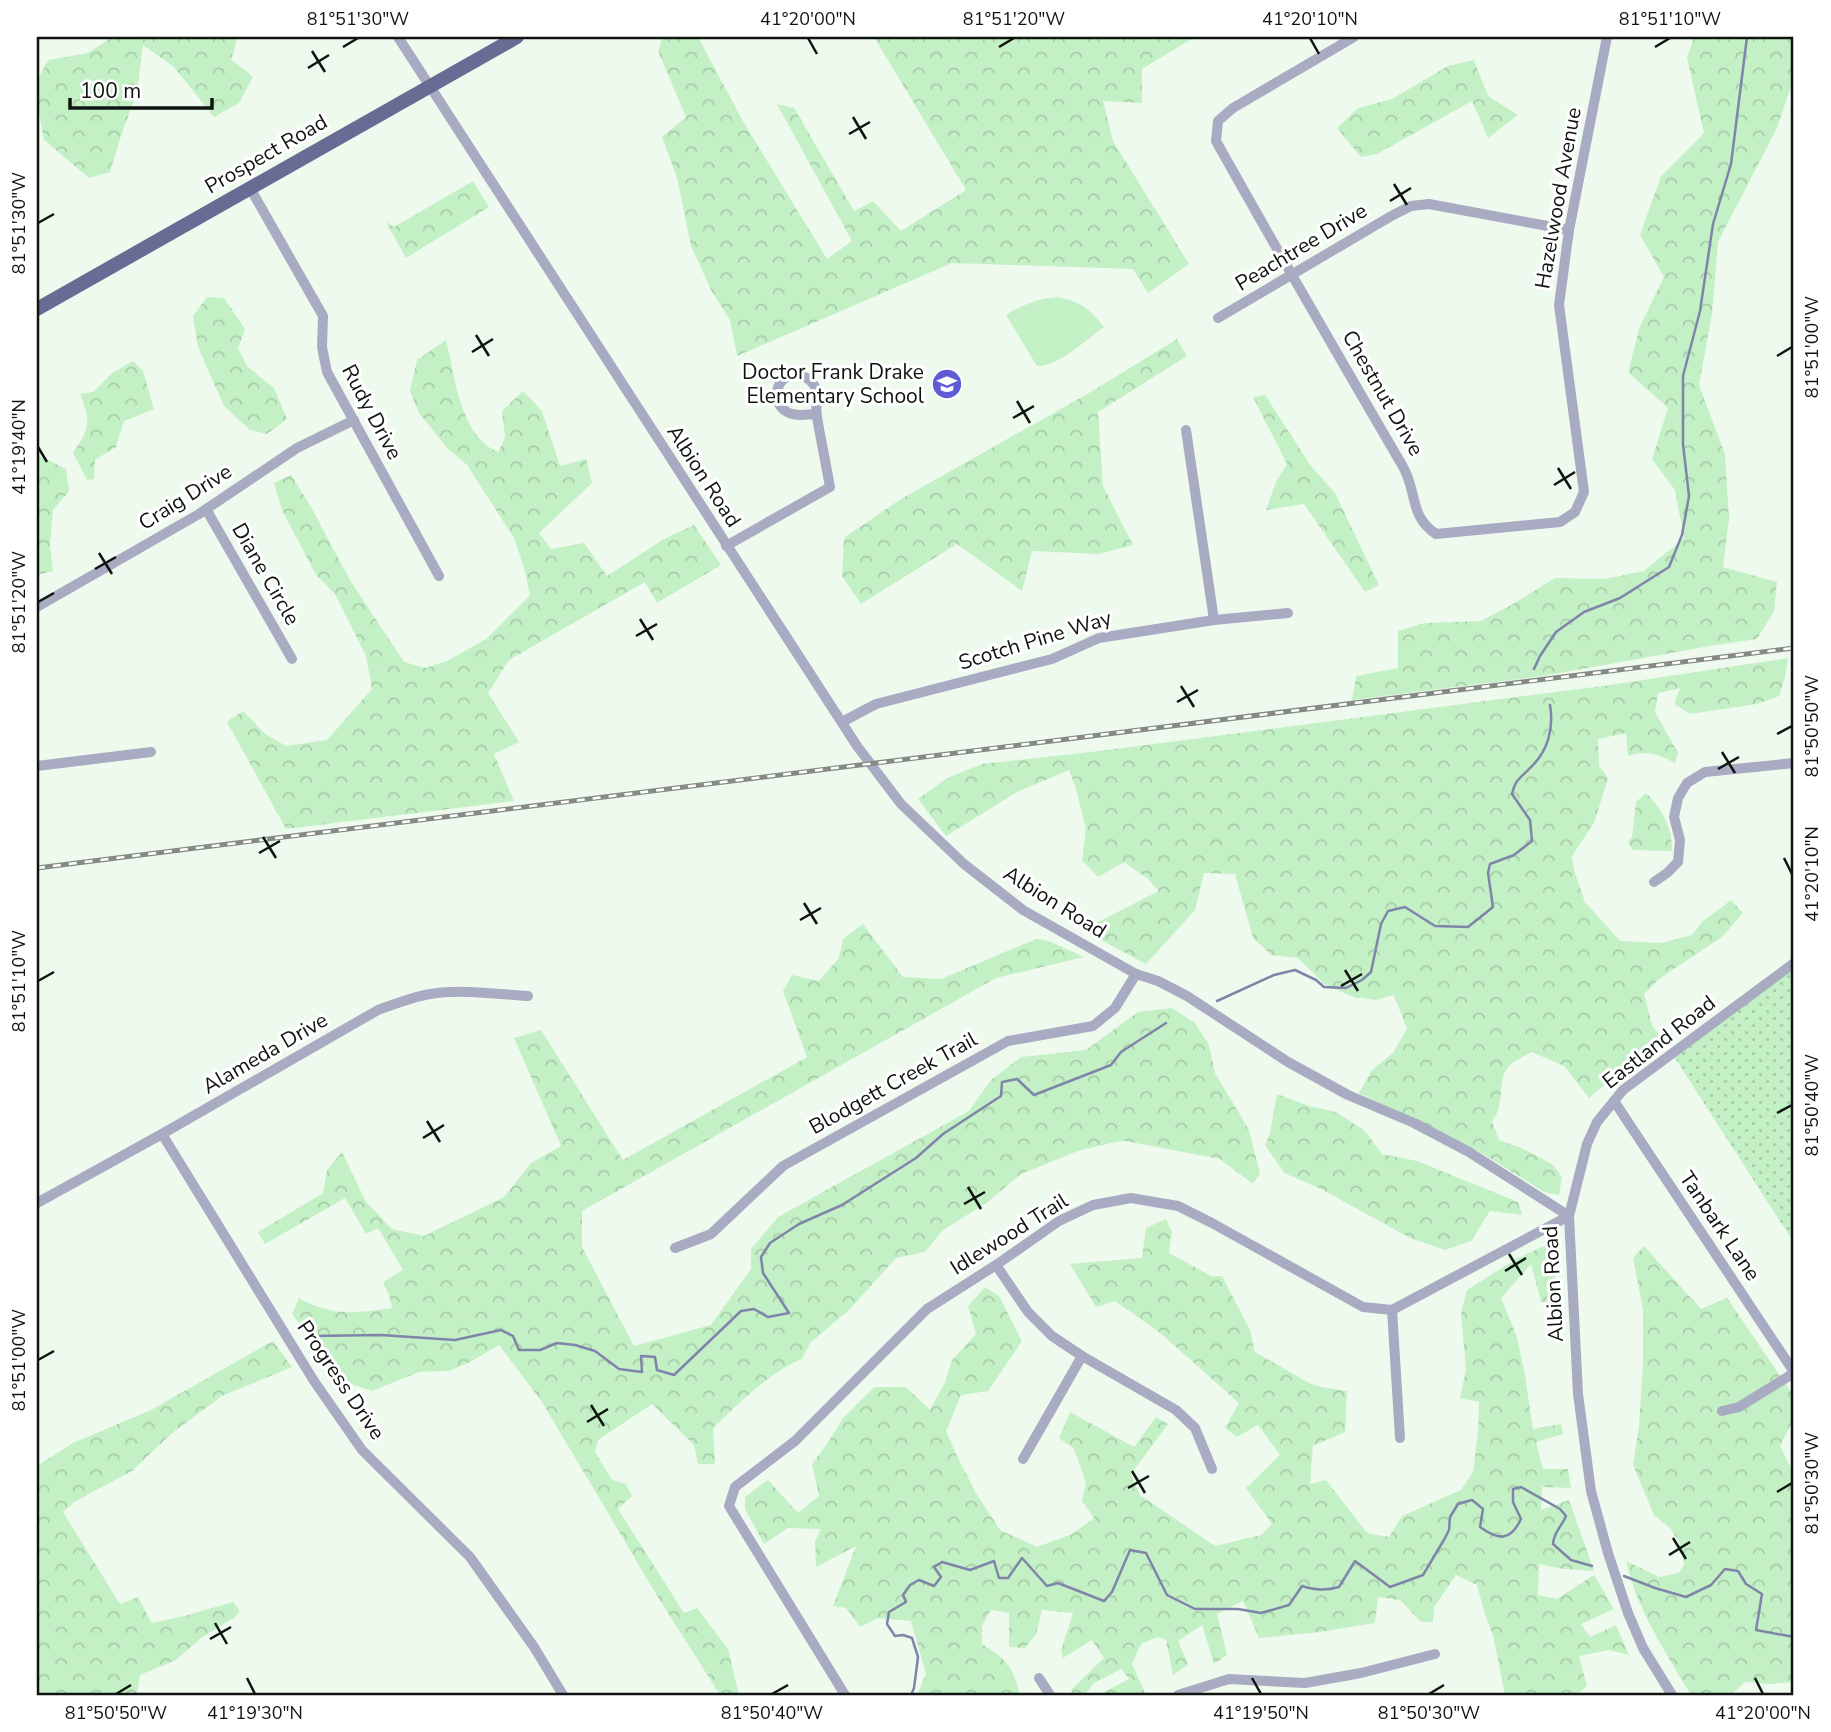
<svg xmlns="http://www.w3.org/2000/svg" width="1831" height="1732" font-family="'Nunito Sans',sans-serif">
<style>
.forest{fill:url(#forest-crowns)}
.park{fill:url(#park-dots)}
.garden{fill:#c4f0c5}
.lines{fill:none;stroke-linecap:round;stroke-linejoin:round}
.stream{stroke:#7f85a8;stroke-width:2.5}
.minor{stroke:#a8abc2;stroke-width:10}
.major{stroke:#686c94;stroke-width:14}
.rail-casing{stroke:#848b84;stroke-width:5}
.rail{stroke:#fff;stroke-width:2.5;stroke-dasharray:8;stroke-linecap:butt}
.ticks{fill:none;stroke:#101410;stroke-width:2.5}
.labels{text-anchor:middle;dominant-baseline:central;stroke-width:6;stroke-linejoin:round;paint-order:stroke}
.street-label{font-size:21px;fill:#101410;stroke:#fff}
.poi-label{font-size:21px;fill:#101410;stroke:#fff;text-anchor:end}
.neatline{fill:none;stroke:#101410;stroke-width:2.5}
.ticks-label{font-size:18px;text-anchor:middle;fill:#101410}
</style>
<defs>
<pattern id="forest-crowns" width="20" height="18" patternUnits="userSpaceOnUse" patternTransform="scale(1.75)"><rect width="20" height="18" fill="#c4f0c5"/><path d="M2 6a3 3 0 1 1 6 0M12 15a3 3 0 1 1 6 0" fill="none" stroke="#a7cda8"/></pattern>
<pattern id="park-dots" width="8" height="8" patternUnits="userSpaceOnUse" patternTransform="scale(1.75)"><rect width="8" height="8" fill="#c4f0c5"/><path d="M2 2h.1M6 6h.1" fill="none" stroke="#a7cda8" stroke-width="1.8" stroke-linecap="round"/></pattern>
</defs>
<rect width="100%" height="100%" fill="#effaef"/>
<g class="forest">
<polygon points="112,37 236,37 236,44 231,59 253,77 239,103 214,117 174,67 143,45 137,92 121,136 110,172 89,178 44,140 37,102 37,81 48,60 88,53"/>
<polygon points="663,37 698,37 744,123 827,259 852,241 777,104 794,108 854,211 873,201 901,231 966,190 874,37 1195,37 1142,69 1142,103 1103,101 1113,141 1189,264 1148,293 1133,269 952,263 737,356 730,320 711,290 691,246 677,178 662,137 686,117 658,51"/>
<polygon points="1694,37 1794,37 1794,77 1777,128 1718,242 1712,314 1699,385 1725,454 1729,519 1723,567 1777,582 1774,611 1757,639 1710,646 1543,676 1352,700 1356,676 1398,668 1398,631 1425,623 1481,621 1513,604 1555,578 1605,579 1644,571 1684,538 1675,490 1652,459 1668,408 1628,372 1640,326 1664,277 1640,235 1661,176 1704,133 1687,58"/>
<polygon points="1474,60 1488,96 1518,115 1488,138 1472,101 1377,154 1361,157 1337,128 1358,108 1392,99 1448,66"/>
<polygon points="473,181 489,207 406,258 386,222 394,227"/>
<polygon points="207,297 224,298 245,329 238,348 247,366 274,388 287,419 267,434 250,430 224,406 198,347 193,316"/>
<polygon points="1177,339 1187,356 1098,412 1103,486 1133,545 1099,554 1032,551 1022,591 957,544 861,604 842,576 844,539 848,535 901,499 1089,393"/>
<path d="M446,340C455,376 460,436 498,452L505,438L502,411L523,391L542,411L560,466L586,459L592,483L539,533L551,549L584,543L607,576L664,539L694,525L721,565L657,603L645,582L509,660L488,693L519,742L494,754L514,801L286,829L227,722L243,711L265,734L286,746L327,740L372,689L366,656L335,594L316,575L282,510L274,483L291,475L311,507L350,580L404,662L426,668L447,661L486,639L530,595L524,567L514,538L467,465L447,448L419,413L410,391L417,360Z"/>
<path d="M133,361L143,371L154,409L124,421L116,447L95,460L94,479L87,480L73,453C90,428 91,422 80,394L93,392L112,373Z"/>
<polygon points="1265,395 1311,466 1335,493 1379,585 1365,592 1304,504 1266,510 1276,482 1287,464 1253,397"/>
<polygon points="37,457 42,457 66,469 69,491 53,510 50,545 53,571 37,575"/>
<path d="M1788,658L1785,677L1779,696L1757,704L1690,714L1674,704L1680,688L1658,693L1655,712L1678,753L1675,763C1659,755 1647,750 1628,756L1626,733L1598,739L1599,766L1608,778L1594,823L1572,856L1574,870L1585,902L1620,941L1662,943L1692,935L1702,922L1731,900L1743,913L1722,937L1659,979L1644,994L1652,1025L1663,1040L1610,1080L1589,1098L1564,1066L1532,1052C1525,1056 1513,1061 1508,1067C1496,1083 1506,1105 1492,1121L1499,1140L1519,1147L1552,1164L1562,1177L1559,1195L1544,1192L1480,1152L1359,1093L1372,1070L1393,1053L1407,1029L1394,995L1376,1000L1354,997L1325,985L1298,958L1271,955L1253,938L1235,874L1204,873L1195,910L1146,964L1082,930L1159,891L1148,879L1124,862L1098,877L1082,860L1086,829L1076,789L1069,770L1017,792L946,836L918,799L947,778L982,764L1099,751L1610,685Z"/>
<path d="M1646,793C1662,809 1673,828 1672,851L1633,850L1628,842L1632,837L1636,802Z"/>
<path d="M863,924L903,977L941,979L1036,939L1049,941L1084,957L996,978L582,1211V1247L634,1346L711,1325L751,1269V1249L778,1217L969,1111L991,1080L1021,1057L1086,1050L1138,1012L1172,1008L1195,1023L1209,1045L1215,1073L1249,1130L1260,1174L1253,1184L1220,1159L1125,1141L1111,1143L1078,1151L1021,1174L989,1201L942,1231L925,1252L896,1258L849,1310L810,1343L802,1359C771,1371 737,1405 713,1428L715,1464H698L694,1445L652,1404L598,1440L595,1452L612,1480L626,1484L632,1496L618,1509L684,1613L697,1608L728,1649L739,1695H720L656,1594L542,1402L499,1345L470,1362L449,1371L419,1372L372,1391L346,1382L292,1314L299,1298C332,1317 357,1313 392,1308L389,1295L383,1282L403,1270L378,1228L366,1234L345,1198L265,1244L258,1232L323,1193L327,1170L342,1152L366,1202L392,1229L424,1236L504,1197L531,1163L561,1146L514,1038L541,1030L623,1160L807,1057L783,991L792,975L819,981L839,958L843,939Z"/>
<polygon points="1277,1094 1309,1106 1336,1112 1365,1131 1382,1154 1417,1161 1518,1202 1522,1215 1490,1211 1471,1241 1445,1250 1410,1238 1321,1189 1284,1173 1265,1145 1270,1133"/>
<path d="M1166,1219L1172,1232L1169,1253L1211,1276H1222L1250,1330L1255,1352L1309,1383L1321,1387L1347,1391L1345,1432L1313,1446L1310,1484L1326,1480L1367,1533L1389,1537L1402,1516L1461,1490L1473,1472L1478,1433L1479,1402L1460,1398L1466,1370L1461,1314L1467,1290L1516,1259L1553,1242L1557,1301L1541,1302L1531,1264L1501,1298L1517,1337L1524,1370L1533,1429L1561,1424L1563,1434L1536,1442L1543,1469H1568L1571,1488L1542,1487L1541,1510L1569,1500L1594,1571L1564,1569L1539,1564L1538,1595L1557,1599L1594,1575L1614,1609L1581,1624L1590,1637L1616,1625L1629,1655L1609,1650L1579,1656L1587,1686L1576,1695H1505L1493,1635L1484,1611L1477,1585L1456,1575L1434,1607L1433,1622H1421L1400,1600L1378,1597L1375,1623L1320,1632L1259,1638L1243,1601L1217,1614L1227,1655L1214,1664L1202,1625L1178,1641L1188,1665L1173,1675L1166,1640L1158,1637L1141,1644L1132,1664L1146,1695H1106L1104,1692L1129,1679L1121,1669L1094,1683L1085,1695H1073L1071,1690L1104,1658L1092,1640L1063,1658L1061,1651L1073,1613L1042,1610L1036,1634L1025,1648L1009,1647V1613L991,1610L982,1626V1644C1008,1661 1012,1665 1020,1695H917L926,1674L911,1621L878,1618L860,1627L846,1608L833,1606L856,1546L816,1567L815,1541L821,1529L788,1528L764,1544L745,1509V1497L768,1480L798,1513L819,1496L812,1464L827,1444L843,1418L874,1387H906L930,1410L945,1382L952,1360L976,1334L968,1306L985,1287L999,1296L1022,1341L988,1391L961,1395L946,1431L958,1458L976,1493L1000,1530L1037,1547L1072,1534L1094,1518L1082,1501L1086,1483L1074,1449L1059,1438L1070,1412L1134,1447L1156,1417L1168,1424L1131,1474L1140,1495L1215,1546L1261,1535L1272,1524L1246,1488L1280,1455L1258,1425L1237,1437L1225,1428L1239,1403L1159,1332L1115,1301L1096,1307L1070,1264L1142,1258L1146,1228Z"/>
<path d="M1644,1246L1701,1309L1727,1298L1794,1396L1791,1424L1780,1446L1794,1474V1682L1770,1684L1745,1682L1731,1695H1691C1666,1653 1637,1610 1626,1561L1659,1577L1679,1573L1684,1564L1679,1542L1671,1529L1654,1515L1633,1465L1639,1426L1643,1364V1310L1633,1258Z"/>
<polygon points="273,1341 292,1367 222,1396 171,1434 132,1471 74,1502 63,1512 120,1604 138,1597 152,1623 184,1616 233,1602 240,1611 235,1617 201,1638 176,1660 140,1675 137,1695 37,1695 37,1466 73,1443 151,1410"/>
</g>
<polygon class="park" points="1794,963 1794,1243 1671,1052"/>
<path class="garden" d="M1058,297C1082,302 1089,309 1104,327C1087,339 1058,367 1037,366L1006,315C1025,304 1036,299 1058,297Z"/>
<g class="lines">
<g class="stream">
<polyline points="1534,669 1540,656 1556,632 1584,612 1620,598 1669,567 1682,535 1689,496 1683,444 1683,376 1700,311 1713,224 1731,164 1747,37"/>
<path d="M1217,1001L1274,975L1295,970L1316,980L1324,987L1346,988L1362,980L1371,972L1381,924L1388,911L1405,907L1435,926L1468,927L1493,907L1488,873L1490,864L1514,855L1532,841L1530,820L1512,794C1516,778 1520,779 1531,767C1548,751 1554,728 1550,705"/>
<polyline points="310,1336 381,1335 455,1340 501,1330 513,1336 519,1350 540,1350 557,1343 575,1345 595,1351 619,1369 642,1372 641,1356 655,1357 657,1370 674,1375 741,1311 754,1309 768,1317 789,1313 763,1273 761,1257 770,1243 799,1224 842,1205 916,1158 943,1134 1001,1096 1002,1082 1017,1079 1034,1095 1111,1065 1121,1052 1166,1023"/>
<polyline points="1624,1576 1655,1588 1686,1597 1711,1585 1725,1569 1738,1571 1746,1584 1762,1594 1756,1630 1794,1637"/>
<path d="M911,1695L914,1688L918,1657L912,1638L903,1635L895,1636L887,1624L889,1612L906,1602L903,1595L910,1585L919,1580L934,1586L941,1577L934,1567L942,1562L970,1570L994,1561L999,1578H1008L1022,1558L1047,1586L1058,1583L1104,1601L1112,1592L1130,1550L1146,1553L1167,1595L1195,1609H1238L1261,1613L1289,1605L1302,1586C1315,1590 1325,1591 1339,1587L1355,1561L1390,1587L1423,1575L1445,1538L1449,1530L1450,1517L1458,1504L1472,1500L1483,1509L1480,1527C1498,1540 1510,1542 1521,1519L1513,1502V1489L1521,1487L1560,1509L1566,1516C1561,1528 1554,1531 1553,1544L1571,1560L1592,1566"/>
</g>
<g class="minor">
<polyline points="398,37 857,746 901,804 964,864 1023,910 1136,974 1158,981 1187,996 1288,1062 1348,1095 1414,1123 1469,1152 1569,1216"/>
<path d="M1354,37L1233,108L1218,121L1216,141C1277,250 1339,357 1402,465C1418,491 1408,515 1436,534L1560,522L1575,512L1584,492L1559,305L1569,230L1607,37"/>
<polyline points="250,188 323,316 322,347 327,372 439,576"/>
<polyline points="1218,318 1393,215 1411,206 1429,204 1569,230"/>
<polyline points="1186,430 1214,620"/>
<polyline points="206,509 292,659"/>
<path d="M726,546L830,487C826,464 821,441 817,417C815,407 819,394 814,385C810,379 802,374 795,375C774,376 770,405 789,413C797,417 808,414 816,414"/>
<polyline points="37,607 199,514 297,448 354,420"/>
<polyline points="842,722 876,704 1052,659 1099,638 1214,620 1288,613"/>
<polyline points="37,766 151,752"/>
<polyline points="1654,882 1667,873 1678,862 1680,840 1674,817 1678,798 1687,783 1705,772 1794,763"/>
<polyline points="1614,1101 1794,1372"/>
<polyline points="162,1134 314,1381 362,1450 470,1557 534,1647 563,1695"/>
<path d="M37,1203L162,1134L378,1010C395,1004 412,997 430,994C462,989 495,994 528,996"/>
<polyline points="675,1248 711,1234 783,1166 1008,1041 1093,1026 1115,1008 1136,974"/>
<polyline points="996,1265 1028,1312 1052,1336 1082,1356 1176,1410 1195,1428 1212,1469"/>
<polyline points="1392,1310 1400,1438"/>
<polyline points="1722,1411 1739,1407 1794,1373"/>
<polyline points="1023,1459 1082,1356"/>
<polyline points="1039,1678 1050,1695"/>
<polyline points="845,1695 729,1506 735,1487 795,1441 927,1309 996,1265 1059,1221 1093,1205 1131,1198 1178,1206 1212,1223 1363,1307 1392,1310 1569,1216"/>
<polyline points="1178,1695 1229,1679 1305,1683 1361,1673 1435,1654"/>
<polyline points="1672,1695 1643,1648 1628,1613 1608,1553 1591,1491 1578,1394 1569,1216 1587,1144 1597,1122 1623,1090 1794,963"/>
</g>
<polyline class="major" points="37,309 517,37"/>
<g class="rail-casing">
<polyline id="rail" points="37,868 1794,648"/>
</g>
<use href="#rail" class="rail"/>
</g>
<path class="ticks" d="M808,38L817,54M1310,38L1319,54M343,47L358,38M999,47L1014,38M1655,47L1670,38M312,51L325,72M308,68L329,55M853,117L866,139M849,134L870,122M1394,184L1407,205M1390,201L1411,188M38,223L54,214M476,335L489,356M472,352L493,339M1777,356L1792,347M1017,401L1030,423M1013,418L1034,406M38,447L47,462M1558,468L1571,489M1554,485L1575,472M99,553L112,574M95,569L116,557M38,602L54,593M640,619L653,640M636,636L657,624M1181,686L1194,707M1177,702L1198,690M1777,734L1792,726M1722,752L1735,773M1718,769L1739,757M263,837L276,858M259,853L280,841M1784,858L1792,874M804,903L817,924M800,920L821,908M1345,970L1358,991M38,981L54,972M1341,986L1362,974M1777,1113L1792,1105M427,1121L440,1142M423,1138L444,1125M968,1187L981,1209M964,1204L985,1192M1509,1254L1522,1275M1505,1271L1526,1258M38,1360L54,1351M591,1405L604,1426M587,1422L608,1409M1132,1471L1145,1493M1128,1488L1149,1476M1777,1492L1792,1483M1673,1538L1686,1559M1669,1555L1690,1542M215,1623L227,1644M210,1639L231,1627M247,1678L255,1694M1252,1678L1261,1694M1755,1678L1763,1694M116,1694L131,1685M772,1694L788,1685M1429,1694L1444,1685"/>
<defs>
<g id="school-disc" transform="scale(1.575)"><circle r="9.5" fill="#5e5cd4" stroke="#fff"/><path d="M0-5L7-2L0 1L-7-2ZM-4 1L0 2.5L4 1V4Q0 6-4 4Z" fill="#fff"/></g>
</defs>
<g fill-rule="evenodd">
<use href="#school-disc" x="947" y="384"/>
</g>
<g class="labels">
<g class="street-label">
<text transform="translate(266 154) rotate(-30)">Prospect Road</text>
<text transform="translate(1558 198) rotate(-80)">Hazelwood Avenue</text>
<text transform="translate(1301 247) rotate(-31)">Peachtree Drive</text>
<text transform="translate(1383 393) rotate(60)">Chestnut Drive</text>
<text transform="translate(372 412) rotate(62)">Rudy Drive</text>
<text transform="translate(704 476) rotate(57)">Albion Road</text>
<text transform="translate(185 497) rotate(-32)">Craig Drive</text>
<text transform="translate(266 574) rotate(60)">Diane Circle</text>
<text transform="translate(1035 640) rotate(-17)">Scotch Pine Way</text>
<text transform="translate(1055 902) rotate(32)">Albion Road</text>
<text transform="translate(1659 1042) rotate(-38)">Eastland Road</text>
<text transform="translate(265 1053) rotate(-30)">Alameda Drive</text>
<text transform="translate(893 1083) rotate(-29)">Blodgett Creek Trail</text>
<text transform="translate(1720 1226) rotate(56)">Tanbark Lane</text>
<text transform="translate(1009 1234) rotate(-32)">Idlewood Trail</text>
<text transform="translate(1553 1284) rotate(-93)">Albion Road</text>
<text transform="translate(341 1380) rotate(56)">Progress Drive</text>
</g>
<g class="poi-label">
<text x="924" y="372">Doctor Frank Drake<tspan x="924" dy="24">Elementary School</tspan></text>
</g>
</g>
<rect width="1831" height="1732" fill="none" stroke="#ffffff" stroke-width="77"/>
<path d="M70 98v10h142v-10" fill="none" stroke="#101410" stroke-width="3.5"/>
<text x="80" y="98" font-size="21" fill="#101410" stroke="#ffffff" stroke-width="5" paint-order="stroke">100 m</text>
<rect x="38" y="38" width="1754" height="1656" class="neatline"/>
<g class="ticks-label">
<text x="358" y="25">81°51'30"W</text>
<text x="808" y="25">41°20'00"N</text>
<text x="1014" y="25">81°51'20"W</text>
<text x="1310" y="25">41°20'10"N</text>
<text x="1670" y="25">81°51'10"W</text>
<text transform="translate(19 223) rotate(-90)" y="6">81°51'30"W</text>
<text transform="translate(1812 347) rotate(-90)" y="6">81°51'00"W</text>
<text transform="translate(19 447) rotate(-90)" y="6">41°19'40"N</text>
<text transform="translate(19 602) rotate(-90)" y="6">81°51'20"W</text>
<text transform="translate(1812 726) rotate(-90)" y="6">81°50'50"W</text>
<text transform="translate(1812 874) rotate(-90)" y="6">41°20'10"N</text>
<text transform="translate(19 981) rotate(-90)" y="6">81°51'10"W</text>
<text transform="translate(1812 1105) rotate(-90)" y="6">81°50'40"W</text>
<text transform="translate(19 1360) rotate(-90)" y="6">81°51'00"W</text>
<text transform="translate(1812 1483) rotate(-90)" y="6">81°50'30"W</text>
<text x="116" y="1719">81°50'50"W</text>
<text x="255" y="1719">41°19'30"N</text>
<text x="772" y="1719">81°50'40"W</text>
<text x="1261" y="1719">41°19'50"N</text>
<text x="1429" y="1719">81°50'30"W</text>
<text x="1763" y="1719">41°20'00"N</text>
</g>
</svg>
